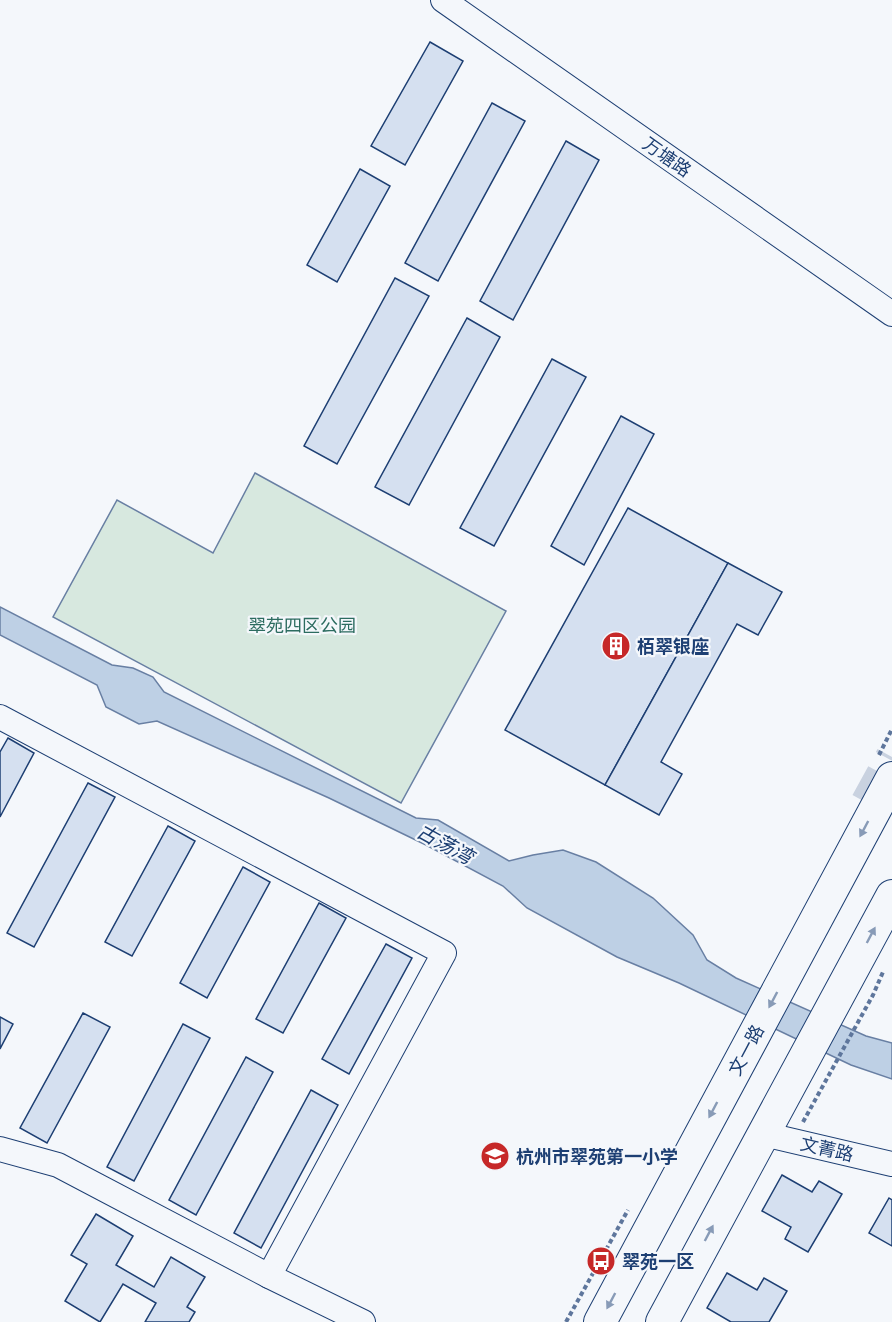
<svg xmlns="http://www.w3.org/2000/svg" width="892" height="1322" font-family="Raleway,'Noto Sans SC',sans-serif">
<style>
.green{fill:#d7e8df;stroke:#687fa3;stroke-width:1.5}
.water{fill:#bed0e5;stroke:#687fa3;stroke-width:1.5}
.building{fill:#d5e0f0;stroke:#1d3f73;stroke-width:1.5}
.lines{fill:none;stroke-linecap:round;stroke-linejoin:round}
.highway-tunnel{stroke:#c9d2e0;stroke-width:33;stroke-dasharray:33 16;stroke-linecap:butt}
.minor-casing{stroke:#1d3f73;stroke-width:26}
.major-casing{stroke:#1d3f73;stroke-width:34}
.path{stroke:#5e769c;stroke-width:4;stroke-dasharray:4.5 3;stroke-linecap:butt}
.minor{stroke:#f4f7fb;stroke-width:24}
.major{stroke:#f4f7fb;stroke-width:32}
.oneway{fill:#889bb7}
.labels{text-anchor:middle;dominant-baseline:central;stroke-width:4.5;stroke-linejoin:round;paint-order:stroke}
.street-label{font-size:18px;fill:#1d3f73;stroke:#f4f7fb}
.park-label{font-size:18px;fill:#2c6c60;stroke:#f4f7fb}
.poi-label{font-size:18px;font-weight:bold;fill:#1d3f73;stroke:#f4f7fb;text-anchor:start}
.water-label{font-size:20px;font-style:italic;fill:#1d3f73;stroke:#f4f7fb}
</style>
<rect width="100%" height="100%" fill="#f4f7fb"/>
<polygon class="green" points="255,473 506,611 401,803 53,617 117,500 213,553"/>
<polygon class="water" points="0,607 112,665 133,668 153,677 164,692 416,818 438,820 509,861 533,855 563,850 596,862 653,898 693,935 707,960 736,978 866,1036 892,1043 892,1079 851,1065 679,983 617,957 527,908 503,886 426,845 329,798 157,721 139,724 106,707 97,685 0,635"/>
<g class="building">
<polygon points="430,42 463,61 405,165 371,146"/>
<polygon points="492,103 525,121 438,281 405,263"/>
<polygon points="566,141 599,160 513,320 480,301"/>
<polygon points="360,169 390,186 337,282 307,265"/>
<polygon points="395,278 429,296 337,464 304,446"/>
<polygon points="467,318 500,337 409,505 375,487"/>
<polygon points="552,359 586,377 494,546 460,528"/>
<polygon points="621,416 654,434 584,565 551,546"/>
<polygon points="628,508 728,563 605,785 505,730"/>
<polygon points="728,563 782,592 758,635 737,624 661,762 682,774 659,815 605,785"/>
<polygon points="8,738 34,753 0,817 0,752"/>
<polygon points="88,783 115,797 34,947 7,933"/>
<polygon points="168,826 195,841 132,956 105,942"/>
<polygon points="243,867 270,882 207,998 180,983"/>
<polygon points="319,903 346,918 283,1033 256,1019"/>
<polygon points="386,944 412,958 349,1074 322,1059"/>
<polygon points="83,1013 110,1027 47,1143 20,1128"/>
<polygon points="0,1017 13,1024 0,1049"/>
<polygon points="183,1024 210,1038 134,1181 107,1167"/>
<polygon points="246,1057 273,1072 196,1215 169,1200"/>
<polygon points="311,1090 338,1105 261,1248 234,1233"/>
<polygon points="782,1175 812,1192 819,1181 842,1194 808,1252 785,1239 791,1227 762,1211"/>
<polygon points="889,1198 892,1200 892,1246 869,1233"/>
<polygon points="96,1214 133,1236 116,1265 154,1287 171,1257 205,1277 187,1307 195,1312 189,1322 145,1322 156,1303 123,1284 100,1322 65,1301 87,1264 71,1255"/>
<polygon points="727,1273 757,1290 764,1278 787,1291 769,1322 731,1322 707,1308"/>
</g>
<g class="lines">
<polyline class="highway-tunnel" points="867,803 892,757"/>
<g class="minor-casing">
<g id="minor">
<polyline points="443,0 892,314"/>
<polyline points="0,717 444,953 269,1276"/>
<polyline points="763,1134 892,1164"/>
<polyline points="0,1149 58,1165 269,1276 363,1322"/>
</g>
</g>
<g class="major-casing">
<g id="major">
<polyline points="600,1322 892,778"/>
<polyline points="662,1322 892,896"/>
</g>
</g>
<g class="path">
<polyline points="879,755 892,729"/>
<polyline points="803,1122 873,995 883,972"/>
<polyline points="566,1322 628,1210"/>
</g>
<use href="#minor" class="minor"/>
<use href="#major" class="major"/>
</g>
<defs><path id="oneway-solid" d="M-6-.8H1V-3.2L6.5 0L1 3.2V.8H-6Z" transform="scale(1.5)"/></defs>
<g class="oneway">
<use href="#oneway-solid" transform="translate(864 829) rotate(118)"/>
<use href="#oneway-solid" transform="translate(871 935) rotate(-62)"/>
<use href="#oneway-solid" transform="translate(773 1000) rotate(118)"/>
<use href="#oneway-solid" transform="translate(713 1110) rotate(118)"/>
<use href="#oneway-solid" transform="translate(709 1233) rotate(-62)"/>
<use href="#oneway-solid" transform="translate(611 1301) rotate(118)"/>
</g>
<defs>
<g id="building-disc" transform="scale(1.5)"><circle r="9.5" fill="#c62828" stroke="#f4f7fb"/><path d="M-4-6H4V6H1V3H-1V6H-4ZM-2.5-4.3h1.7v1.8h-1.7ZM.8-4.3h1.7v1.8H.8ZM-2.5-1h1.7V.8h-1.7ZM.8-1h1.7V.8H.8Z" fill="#fff"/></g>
<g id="school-disc" transform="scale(1.5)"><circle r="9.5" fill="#c62828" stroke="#f4f7fb"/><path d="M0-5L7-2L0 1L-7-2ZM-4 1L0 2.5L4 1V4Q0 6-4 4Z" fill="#fff"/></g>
<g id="bus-disc" transform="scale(1.5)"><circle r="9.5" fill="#c62828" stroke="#f4f7fb"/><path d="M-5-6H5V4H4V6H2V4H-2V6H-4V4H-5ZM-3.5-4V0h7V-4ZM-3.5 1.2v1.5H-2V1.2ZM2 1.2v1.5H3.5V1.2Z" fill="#fff"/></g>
</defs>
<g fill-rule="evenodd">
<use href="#building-disc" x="616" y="646"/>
<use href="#school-disc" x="495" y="1156"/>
<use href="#bus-disc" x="601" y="1261"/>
</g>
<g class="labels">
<g class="street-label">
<text transform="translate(667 157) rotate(35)">万塘路</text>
<text transform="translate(746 1050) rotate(-62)">文一路</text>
<text transform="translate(827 1149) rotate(13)">文菁路</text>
</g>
<g class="park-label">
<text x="302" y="625">翠苑四区公园</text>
</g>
<g class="poi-label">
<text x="637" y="646">栢翠银座</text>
<text x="516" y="1156">杭州市翠苑第一小学</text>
<text x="622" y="1261">翠苑一区</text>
</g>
<g class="water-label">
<text transform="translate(445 844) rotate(29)">古荡湾</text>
</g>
</g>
</svg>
